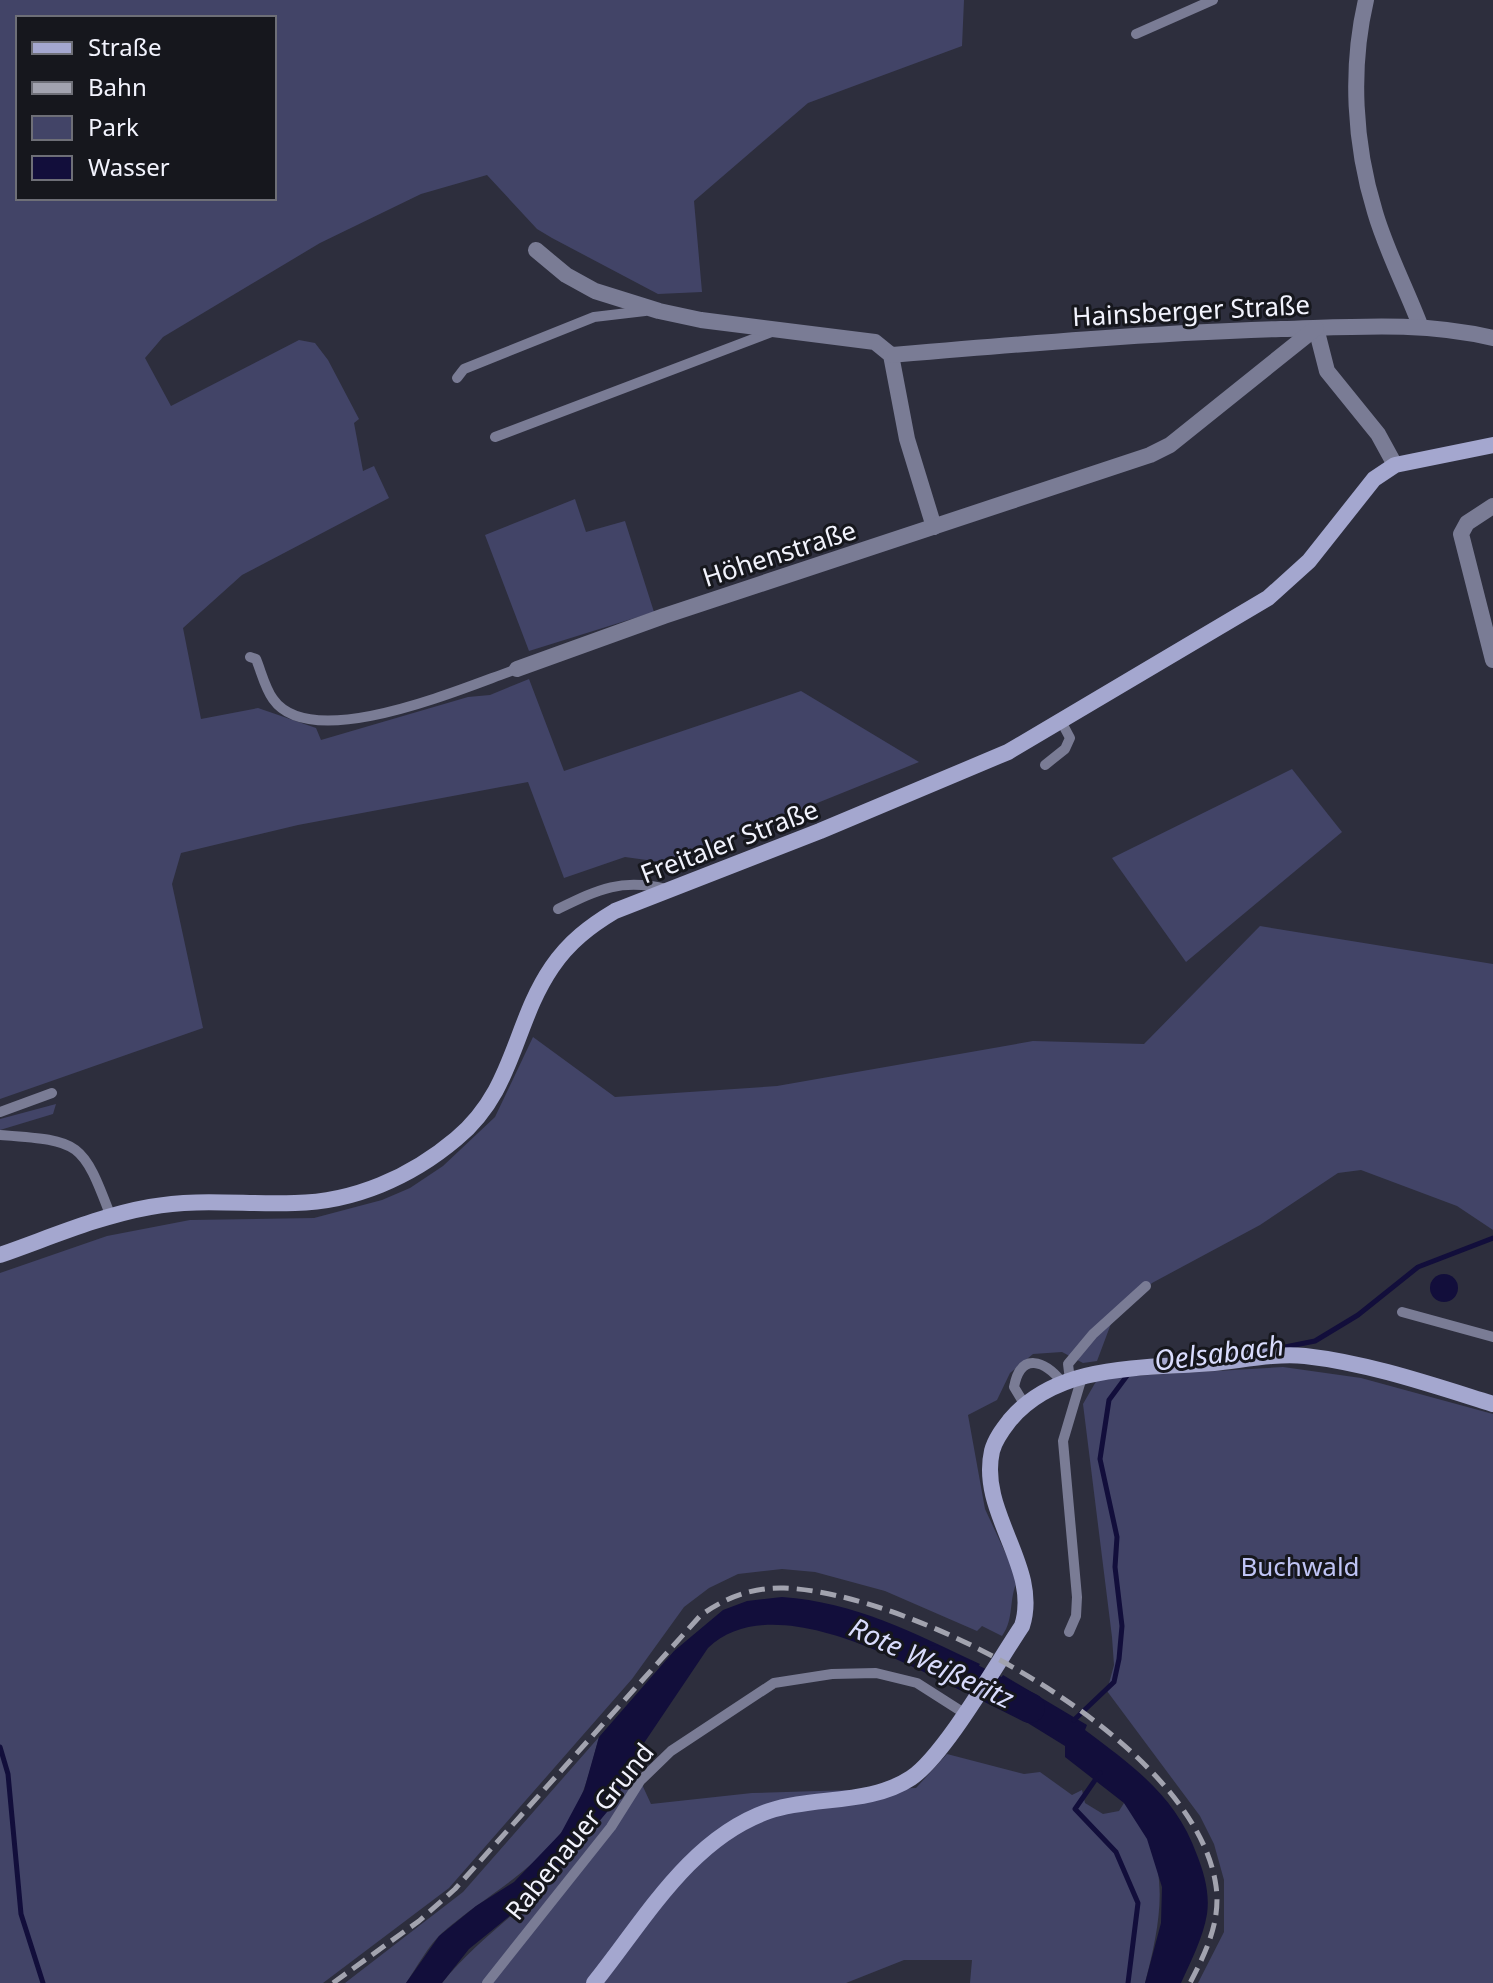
<svg xmlns="http://www.w3.org/2000/svg" width="1493" height="1983" font-family="'Noto Sans',sans-serif">
<style>
.green{fill:#424467;fill-rule:evenodd}
.water{fill:#120e3b}
.lines{fill:none;stroke-linecap:round;stroke-linejoin:round}
.stream{stroke:#120e3b;stroke-width:5}
.river{stroke:#120e3b;stroke-width:30}
.lane{stroke:#7a7c95;stroke-width:10}
.street{stroke:#7a7c95;stroke-width:16}
.secondary{stroke:#a4a7cf;stroke-width:16}
.rail{stroke:#a2a3af;stroke-width:5;stroke-dasharray:16 8;stroke-linecap:butt}
.labels{text-anchor:middle;dominant-baseline:central;stroke-width:6;stroke-linejoin:round;paint-order:stroke}
.street-label{font-size:26px;fill:#f2f3fd;stroke:#16171d}
.park-label{font-size:26px;fill:#bfc4f4;stroke:#16171d}
.water-label{font-size:28px;font-style:italic;fill:#d9dcfd;stroke:#16171d}
</style>
<rect width="100%" height="100%" fill="#2d2e3d"/>
<g class="green">
<path d="M0,0H964L962,46L808,103L694,201L702,292L658,294L552,238L537,229L487,175L421,194L320,243L163,337L145,358L171,406L299,340L315,343L328,360L359,419L354,423L363,471L374,466L389,498L242,575L183,628L201,719L258,708L316,728L321,740L468,697L490,695L529,679L564,771L801,691L919,762L668,863L625,857L564,878L528,782L298,825L181,853L172,884L203,1028L0,1099ZM18,18H274V198H18Z"/>
<polygon points="575,499 586,532 625,521 654,612 529,651 485,535"/>
<polygon points="1292,769 1342,832 1186,962 1112,858"/>
<path d="M1260,926L1493,964V1230L1457,1206L1361,1170L1338,1173L1260,1225L1152,1283L1112,1321L1097,1361L1083,1363L1062,1352L1033,1354L1010,1373L997,1400L968,1415L985,1509L1018,1580C1008,1598 1015,1618 1002,1636L982,1626L977,1631L885,1591L815,1572L782,1569L738,1574L709,1588L684,1607L632,1679L449,1888L323,1983H0V1273L107,1236L190,1220L314,1218L382,1200L410,1188L443,1166L495,1117L533,1037L615,1097L777,1086L1033,1041L1144,1044Z"/>
<polygon points="56,1104 53,1114 0,1130 0,1119"/>
<polygon points="1283,1367 1361,1378 1493,1414 1493,1983 1198,1983 1224,1932 1224,1880 1214,1844 1200,1816 1107,1691 1114,1665 1112,1637 1083,1404 1098,1378"/>
<path d="M599,1737C590,1770 582,1807 560,1834C525,1878 483,1897 442,1933C428,1946 417,1967 406,1983H345L463,1892Z"/>
<path d="M947,1754L1024,1774L1040,1772L1072,1795L1082,1790L1085,1803L1103,1814L1119,1811L1124,1803C1175,1855 1161,1921 1145,1983H970L972,1960H904L846,1983H442C470,1948 503,1924 536,1894C576,1858 609,1813 633,1765L651,1804L752,1793L916,1788Z"/>
</g>
<g class="water">
<circle cx="1444" cy="1288" r="14"/>
<path d="M782,1597C855,1602 914,1633 980,1664L962,1691C898,1660 771,1588 708,1648L642,1746L613,1805L538,1893L469,1949L442,1983H406L439,1936L476,1906L514,1882L561,1833L584,1790L599,1737L674,1651L723,1610L747,1601Z"/>
<path d="M1003,1675L1087,1725L1085,1730C1134,1767 1176,1796 1197,1855C1204,1873 1210,1893 1207,1914C1203,1938 1191,1961 1181,1983H1145L1161,1923L1162,1887L1147,1839L1124,1803L1065,1757V1746L987,1698Z"/>
</g>
<g class="lines">
<g class="stream">
<polyline points="1280,1348 1315,1341 1358,1315 1418,1267 1493,1238"/>
<polyline points="1201,1356 1223,1354"/>
<polyline points="1074,1720 1114,1682 1119,1659 1122,1626 1115,1567 1117,1537 1100,1459 1109,1400 1129,1373"/>
<polyline points="0,1747 8,1774 21,1914 43,1983"/>
<polyline points="1100,1773 1075,1809 1116,1852 1138,1903 1128,1983"/>
</g>
<polyline class="river" points="934,1660 1030,1708"/>
<g class="lane">
<polyline points="1136,34 1213,0"/>
<polyline points="457,378 464,369 594,317 645,311"/>
<polyline points="495,437 774,331"/>
<path d="M250,657L256,659C261,671 265,688 273,699C312,755 467,686 517,669"/>
<polyline points="1045,765 1065,749 1070,738 1062,723"/>
<path d="M558,909C599,889 621,878 667,889"/>
<polyline points="0,1112 52,1093"/>
<path d="M0,1135C80,1141 82,1140 111,1217"/>
<polyline points="1402,1312 1493,1337"/>
<polyline points="1070,1380 1068,1364 1093,1334 1146,1286"/>
<path d="M1025,1405L1014,1387C1021,1351 1045,1361 1062,1382"/>
<polyline points="1069,1632 1076,1616 1077,1597 1063,1441 1082,1377"/>
<polyline points="487,1983 611,1827 640,1781 671,1751 774,1683 832,1674 876,1673 917,1683 964,1713"/>
</g>
<g class="street">
<path d="M1366,0C1350,68 1354,144 1375,212C1386,250 1406,288 1420,325"/>
<polyline points="536,250 566,275 595,291 659,311 701,320 875,342 891,355 907,439 934,527"/>
<polyline points="1316,328 1327,371 1378,434 1395,465"/>
<path d="M891,355C1021,344 1150,333 1281,329C1353,327 1422,321 1493,338"/>
<polyline points="1493,506 1467,523 1461,534 1493,660"/>
<polyline points="517,669 664,616 1150,455 1170,445 1316,328"/>
</g>
<g class="secondary">
<path d="M0,1255C49,1238 99,1216 150,1207C198,1198 247,1205 295,1203C354,1202 411,1177 456,1139C515,1090 513,1024 552,967C569,942 590,926 615,911L820,831L1008,752L1268,598L1309,561L1374,479L1395,465L1493,445"/>
<path d="M594,1983C644,1921 690,1838 769,1811C814,1796 870,1805 911,1778C945,1755 997,1663 1022,1626C1041,1567 978,1513 992,1451C995,1439 1003,1429 1010,1420C1059,1362 1145,1369 1214,1363C1243,1360 1276,1353 1305,1356C1368,1363 1432,1385 1493,1404"/>
</g>
<path class="rail" d="M333,1983L419,1921L455,1889L700,1616C724,1598 753,1587 784,1588C917,1593 1196,1742 1216,1886C1221,1921 1206,1952 1190,1983"/>
</g>
<g class="labels">
<g class="street-label">
<text transform="translate(1191 310) rotate(-3)">Hainsberger Straße</text>
<text transform="translate(779 553) rotate(-18)">Höhenstraße</text>
<text transform="translate(729 841) rotate(-21)">Freitaler Straße</text>
<text transform="translate(579 1831) rotate(-51)">Rabenauer Grund</text>
</g>
<g class="park-label">
<text x="1300" y="1566">Buchwald</text>
</g>
<g class="water-label">
<text transform="translate(1219 1352) rotate(-7)">Oelsabach</text>
<text transform="translate(932 1662) rotate(25)">Rote Weißeritz</text>
</g>
</g>
<rect x="16" y="16" width="260" height="184" fill="#16171d" stroke="#6e6f77" stroke-width="2"/>
<rect x="32" y="42" width="40" height="12" fill="#a4a7cf" stroke="#6e6f77" stroke-width="2"/>
<text x="88" y="56" font-size="24" fill="#f2f3fd">Straße</text>
<rect x="32" y="82" width="40" height="12" fill="#a2a3af" stroke="#6e6f77" stroke-width="2"/>
<text x="88" y="96" font-size="24" fill="#f2f3fd">Bahn</text>
<rect x="32" y="116" width="40" height="24" fill="#424467" stroke="#6e6f77" stroke-width="2"/>
<text x="88" y="136" font-size="24" fill="#f2f3fd">Park</text>
<rect x="32" y="156" width="40" height="24" fill="#120e3b" stroke="#6e6f77" stroke-width="2"/>
<text x="88" y="176" font-size="24" fill="#f2f3fd">Wasser</text>
</svg>
